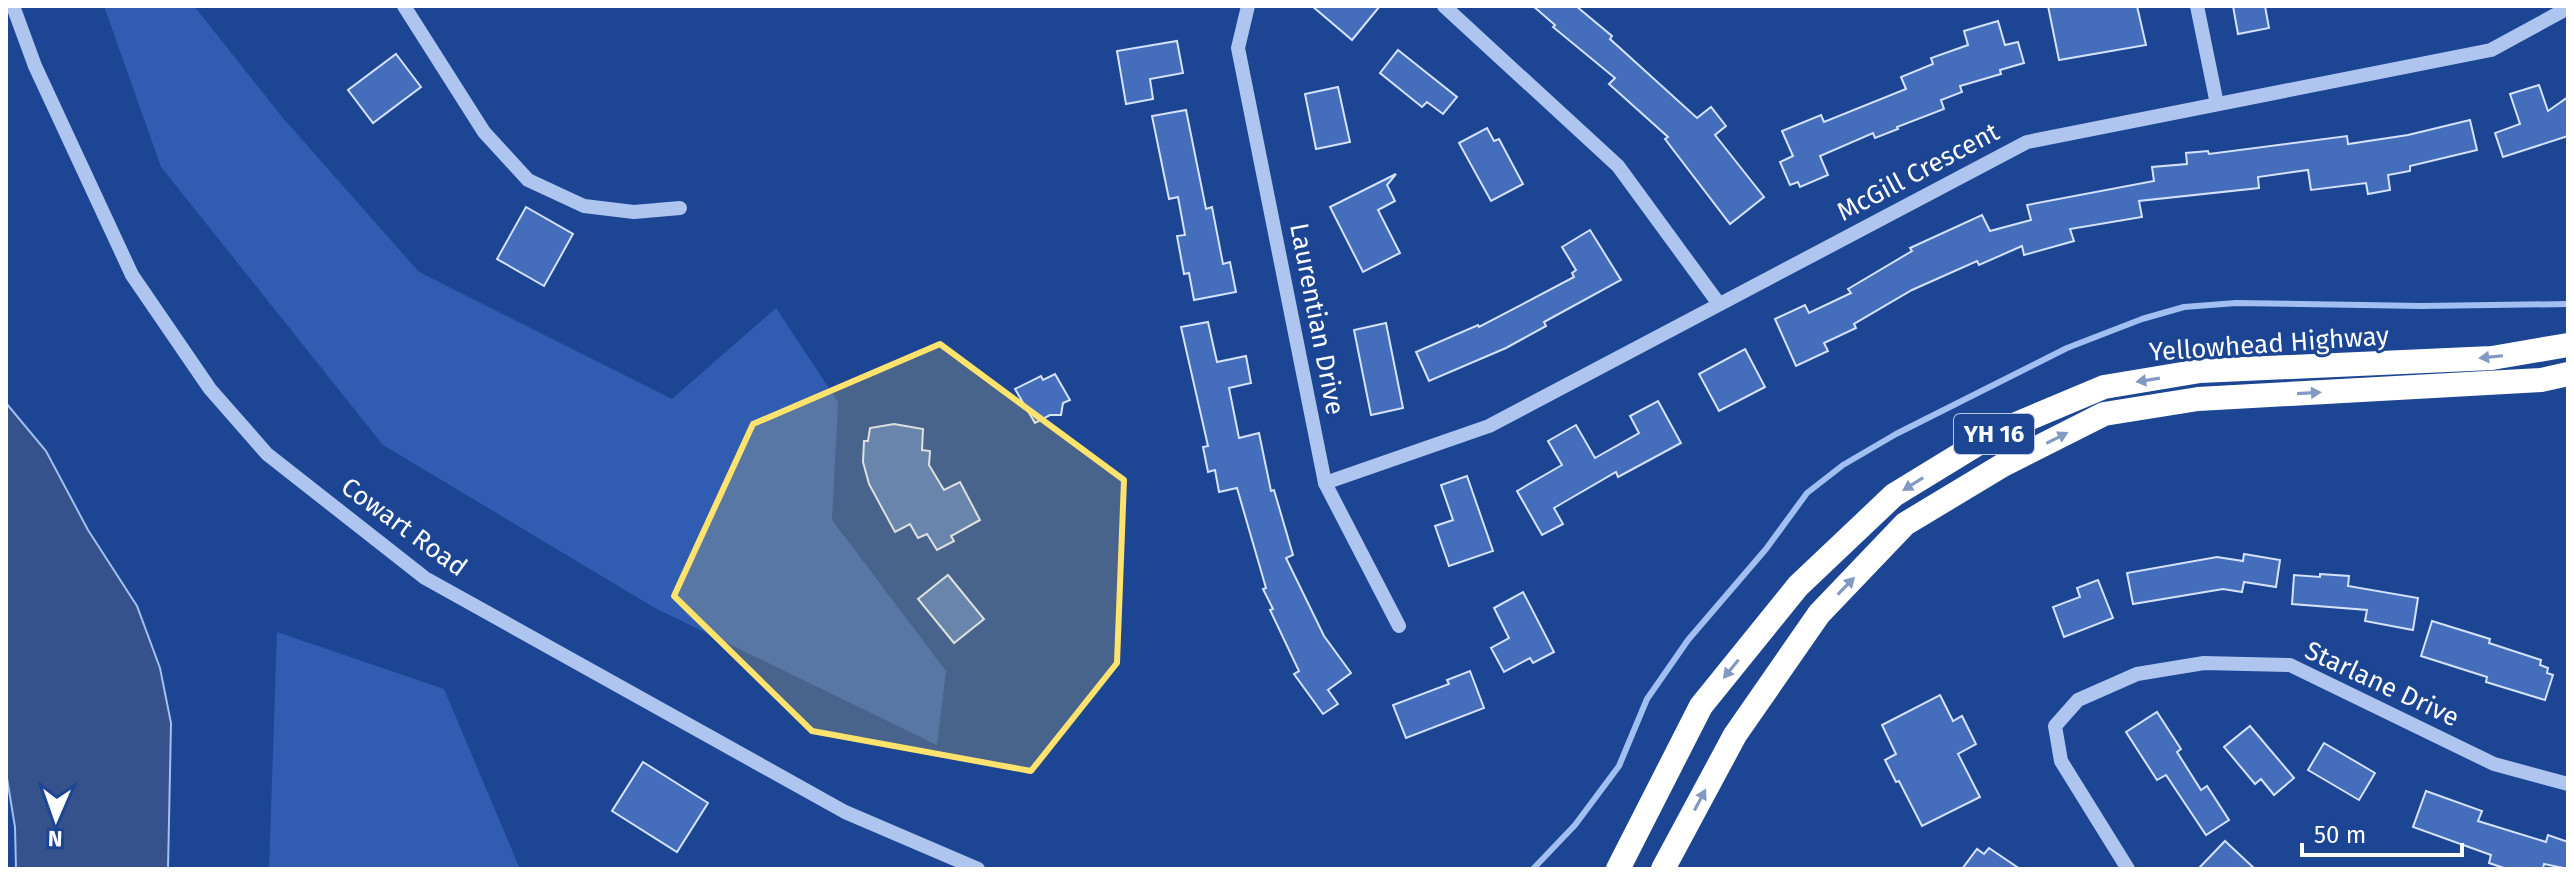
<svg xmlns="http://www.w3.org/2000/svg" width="2574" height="875" font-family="'Fira Sans',sans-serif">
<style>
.green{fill:#305db2}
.water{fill:#35528c;stroke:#a1bff1;stroke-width:2}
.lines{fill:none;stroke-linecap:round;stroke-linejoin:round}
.stream{stroke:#a1bff1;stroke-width:6}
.building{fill:#446ebb;stroke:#d5e2fb;stroke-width:2}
.minor{stroke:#aec5ef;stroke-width:14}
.highway{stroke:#fff;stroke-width:24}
.oneway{fill:#8299c4}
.marked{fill:#ffe36c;fill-opacity:0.2;stroke:#ffe36c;stroke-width:6;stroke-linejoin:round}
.labels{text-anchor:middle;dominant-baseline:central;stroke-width:6;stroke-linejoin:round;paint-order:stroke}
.shield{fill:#1c4594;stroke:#bbc7df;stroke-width:2}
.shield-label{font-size:24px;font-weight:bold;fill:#fff}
.street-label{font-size:26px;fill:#fff;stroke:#1c4594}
</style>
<rect width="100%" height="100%" fill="#1c4594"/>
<g class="green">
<polygon points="104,6 194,6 283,118 419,272 672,399 776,308 838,402 832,520 946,671 937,745 655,608 383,445 161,167"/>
<polygon points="277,632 444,689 520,869 269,869"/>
</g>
<polygon class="water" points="6,403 46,451 88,530 137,606 160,668 171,723 168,869 16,869 15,827 6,772"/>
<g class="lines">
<polyline class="stream" points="1533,869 1575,825 1619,766 1647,699 1688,640 1766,549 1807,493 1843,465 1896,434 2067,348 2142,319 2184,307 2236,303 2422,306 2568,304"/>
</g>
<g class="building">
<polygon points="1312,6 1380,6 1352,40"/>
<polygon points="1533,6 1576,6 1612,36 1610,39 1697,118 1711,107 1726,126 1715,135 1764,197 1730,224 1665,139 1668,137 1609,84 1615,78 1553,27 1555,25"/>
<polygon points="2048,6 2137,6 2146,45 2059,60"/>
<polygon points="2233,6 2265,6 2269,28 2238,34"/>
<polygon points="1998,21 2005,45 2018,42 2024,63 2000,70 2001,74 1960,86 1962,92 1941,100 1944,109 1897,127 1898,129 1875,138 1873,133 1820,156 1828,175 1800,187 1798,182 1790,185 1780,162 1793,156 1782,131 1821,115 1824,122 1906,89 1901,77 1933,64 1931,58 1968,45 1964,31"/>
<polygon points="1177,41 1183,73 1150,79 1153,99 1126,104 1117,51"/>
<polygon points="1398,50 1457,97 1443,114 1427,102 1422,107 1380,73"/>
<polygon points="396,54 421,87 373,123 348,90"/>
<polygon points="2539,85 2548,111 2568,97 2568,136 2503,157 2495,133 2520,124 2510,94"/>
<polygon points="1338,87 1350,142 1316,149 1305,94"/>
<polygon points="1186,110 1206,209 1212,207 1223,264 1230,262 1236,292 1194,300 1189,273 1184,274 1177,236 1185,235 1178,197 1169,199 1152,116"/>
<polygon points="2470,120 2477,150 2410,166 2410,171 2388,175 2390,190 2368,194 2366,183 2311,190 2308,170 2258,177 2259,188 2139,201 2142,217 2070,229 2074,241 2024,255 2022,246 1979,265 1977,261 1912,290 1854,324 1856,328 1824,343 1828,351 1796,366 1775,319 1805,305 1809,313 1851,293 1848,289 1912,251 1910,248 1982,215 1990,231 2031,220 2027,205 2154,181 2152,167 2187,164 2186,153 2208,151 2209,154 2347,136 2348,144 2408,135"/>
<polygon points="1487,128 1494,141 1499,139 1523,184 1491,201 1459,143"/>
<polygon points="1396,174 1387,185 1395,201 1378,210 1400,253 1363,272 1330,207"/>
<polygon points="526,207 573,234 544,286 497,259"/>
<polygon points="1590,230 1621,280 1544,322 1546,326 1506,348 1429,381 1416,352 1478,325 1479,327 1574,277 1572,273 1576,270 1562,247"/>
<polygon points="1208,322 1217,362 1246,356 1251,383 1229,388 1239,438 1259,433 1271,491 1274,490 1293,555 1286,558 1324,636 1351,673 1328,690 1338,704 1323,714 1294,674 1299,671 1270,610 1273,609 1263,589 1266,588 1237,488 1219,492 1215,470 1208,472 1203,447 1208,446 1181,327"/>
<polygon points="1386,323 1403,408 1371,415 1354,330"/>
<polygon points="1745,349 1765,387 1719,411 1699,374"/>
<polygon points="1055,374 1070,400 1063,403 1061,415 1050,415 1035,423 1015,389 1041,376 1043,380"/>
<polygon points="1658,401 1681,443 1618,477 1616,472 1554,508 1563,524 1542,535 1517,491 1562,465 1548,441 1576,425 1595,458 1639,433 1630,416"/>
<polygon points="894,424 923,429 922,450 930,451 929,465 944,490 960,482 980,520 951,536 954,541 937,550 927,534 918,538 910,524 895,532 869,484 863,462 864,441 868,441 870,428"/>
<polygon points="1467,476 1493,551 1449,566 1435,526 1453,520 1441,485"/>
<polygon points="2244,554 2280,560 2276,587 2244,582 2242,592 2223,589 2133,604 2127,573 2217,557 2243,561"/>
<polygon points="2320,574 2349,576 2348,586 2418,598 2413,630 2365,621 2367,610 2292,604 2294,575 2320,577"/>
<polygon points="948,575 984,619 954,643 918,599"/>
<polygon points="2098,580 2113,618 2064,637 2053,607 2080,597 2077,588"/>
<polygon points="1523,592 1554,652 1533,663 1530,658 1504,672 1491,648 1509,638 1494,608"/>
<polygon points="2432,621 2490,639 2489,643 2541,660 2540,665 2548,668 2547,673 2553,675 2545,700 2486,682 2487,677 2421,656"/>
<polygon points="1470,671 1484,708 1406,738 1393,705 1449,684 1447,680"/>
<polygon points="1940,695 1953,721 1962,716 1976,744 1958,754 1980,797 1922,826 1899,781 1896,782 1885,760 1896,754 1882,725"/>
<polygon points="2157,712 2181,749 2177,752 2201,790 2207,786 2229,820 2206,835 2166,775 2157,780 2126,732"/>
<polygon points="2250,726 2294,778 2274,795 2261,779 2255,784 2224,747"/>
<polygon points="2324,743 2375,773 2359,800 2308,770"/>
<polygon points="643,762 708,803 677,852 612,811"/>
<polygon points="2426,791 2482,811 2478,821 2546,842 2548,835 2568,842 2568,869 2544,864 2543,869 2507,869 2489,863 2491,855 2413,827"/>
<polygon points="2225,841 2255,869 2198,869"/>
<polygon points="1989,848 2020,869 1962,869 1977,849 1984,854"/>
</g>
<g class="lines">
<g class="minor">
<polyline points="13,6 35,66 132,275 210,389 267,454 425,578 845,812 978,869"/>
<polyline points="404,6 484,132 528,180 584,206 634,212 680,208"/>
<polyline points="1248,6 1238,48 1325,483 1399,626"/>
<polyline points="1444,6 1618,166 1719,304"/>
<polyline points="2197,6 2217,104"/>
<polyline points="1325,483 1489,426 2027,142 2491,50 2568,8"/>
<polyline points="2128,869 2061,761 2055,726 2078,700 2137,674 2204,663 2290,665 2494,764 2568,784"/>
</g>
<g class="highway">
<polyline points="1618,869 1701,706 1798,586 1894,495 1997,432 2104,387 2200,371 2492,358 2568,345"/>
<polyline points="1663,869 1735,735 1819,614 1905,524 2003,465 2104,414 2198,399 2541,380 2568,374"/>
</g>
</g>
<defs><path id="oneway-solid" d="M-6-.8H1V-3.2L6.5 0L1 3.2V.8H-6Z" transform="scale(2)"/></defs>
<g class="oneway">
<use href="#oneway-solid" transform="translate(2491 357) rotate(174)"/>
<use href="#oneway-solid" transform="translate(2148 380) rotate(171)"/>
<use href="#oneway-solid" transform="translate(2309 393) rotate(-3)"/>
<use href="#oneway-solid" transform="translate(2057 438) rotate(-27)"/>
<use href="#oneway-solid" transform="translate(1913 484) rotate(148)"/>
<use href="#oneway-solid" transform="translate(1846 586) rotate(-46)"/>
<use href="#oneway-solid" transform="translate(1731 669) rotate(129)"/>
<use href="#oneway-solid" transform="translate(1700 800) rotate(-62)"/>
</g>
<path class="marked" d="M940,344L1124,480L1117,663L1031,771L812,731L674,596L753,424Z"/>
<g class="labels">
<rect class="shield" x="1954" y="414" width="80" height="40" rx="6"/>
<g class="shield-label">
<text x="1994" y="434">YH 16</text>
</g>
<g class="street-label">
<text transform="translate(1918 172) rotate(-28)">McGill Crescent</text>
<text transform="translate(1317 319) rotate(79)">Laurentian Drive</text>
<text transform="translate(2269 344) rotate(-4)">Yellowhead Highway</text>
<text transform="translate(404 527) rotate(36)">Cowart Road</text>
<text transform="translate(2382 684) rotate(25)">Starlane Drive</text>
</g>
</g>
<rect width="2574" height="875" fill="none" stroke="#ffffff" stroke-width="16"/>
<g transform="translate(56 819) rotate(182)" stroke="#1c4594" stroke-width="6" paint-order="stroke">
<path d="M0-6L14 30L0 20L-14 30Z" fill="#ffffff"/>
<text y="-12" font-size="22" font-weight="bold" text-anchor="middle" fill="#ffffff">N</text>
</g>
<path d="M2302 843v12h160v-12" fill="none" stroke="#ffffff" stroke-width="4"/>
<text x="2314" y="843" font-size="24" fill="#ffffff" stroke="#1c4594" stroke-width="6" paint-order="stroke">50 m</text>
</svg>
